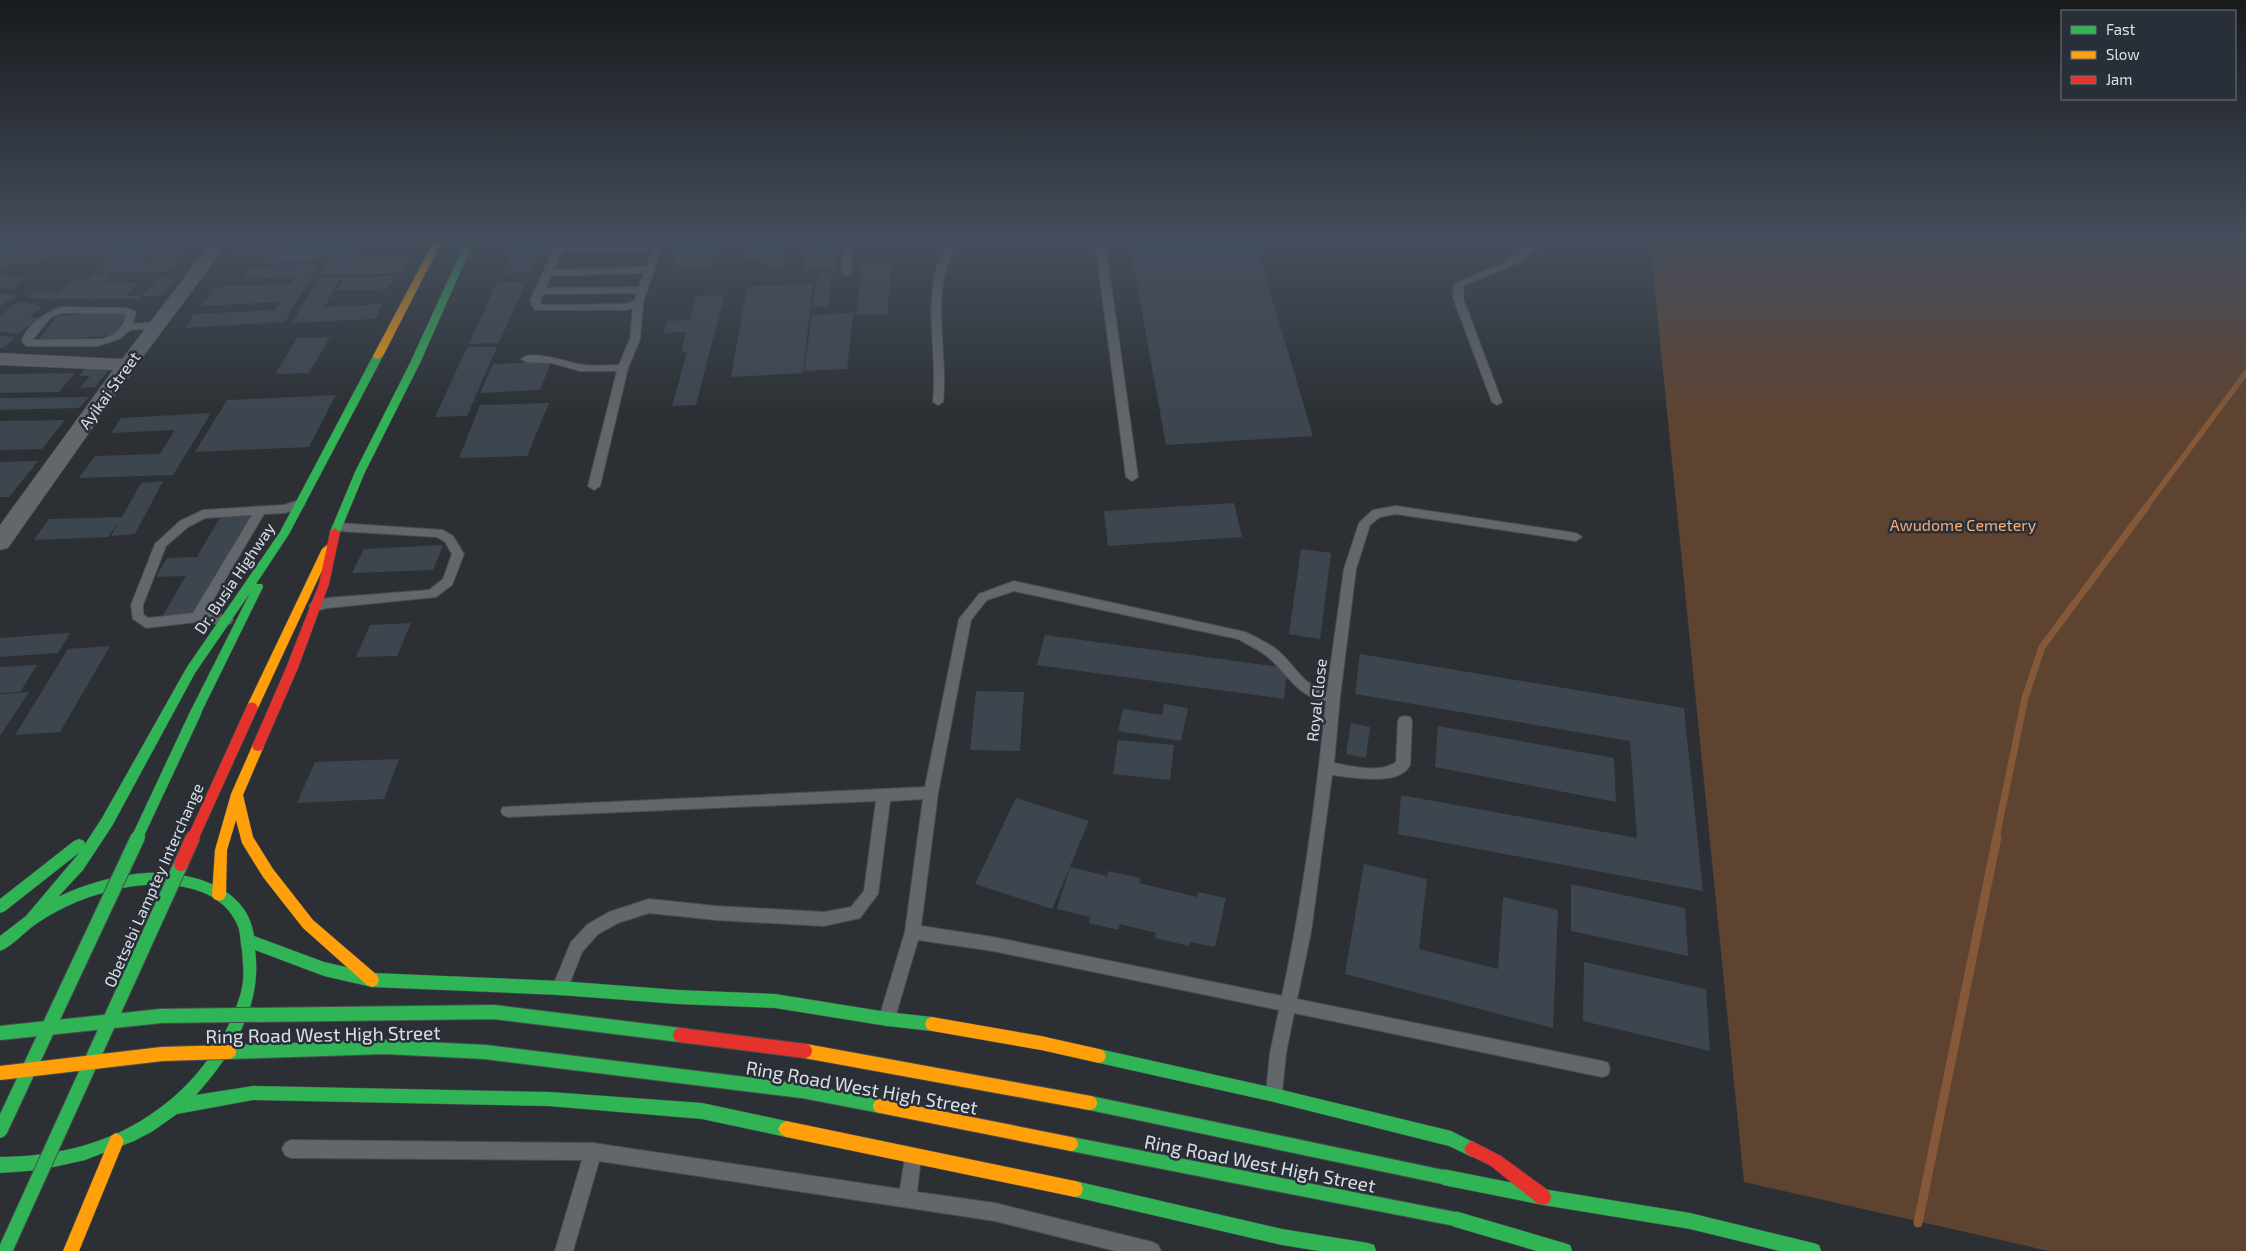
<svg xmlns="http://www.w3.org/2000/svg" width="2246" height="1251" font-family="'Exo 2',sans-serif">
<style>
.green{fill:#5e4331}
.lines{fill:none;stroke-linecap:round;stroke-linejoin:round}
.stream-far2{stroke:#845838;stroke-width:5.5}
.stream-far1{stroke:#845838;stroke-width:7}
.stream{stroke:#845838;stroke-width:9}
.building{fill:#3d454f}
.lane-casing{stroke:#494d50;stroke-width:2}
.street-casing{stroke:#494d50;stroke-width:1}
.fast-casing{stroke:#494d50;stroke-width:1}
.slow-casing{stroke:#494d50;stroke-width:1}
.jam-casing{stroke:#494d50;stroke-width:1}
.lane{fill:#63666a;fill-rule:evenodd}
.street{fill:#63666a;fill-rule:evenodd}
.fast{fill:#30b455;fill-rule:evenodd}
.slow{fill:#ff9f0a;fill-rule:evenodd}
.jam{fill:#e5322d;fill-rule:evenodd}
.fast-bridge-far1-casing{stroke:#494d50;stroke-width:12;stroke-linecap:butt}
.fast-bridge-casing{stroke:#494d50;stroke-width:16;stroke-linecap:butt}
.slow-bridge-casing{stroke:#494d50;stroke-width:16;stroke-linecap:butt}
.jam-bridge-far1-casing{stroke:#494d50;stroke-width:12;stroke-linecap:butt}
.jam-bridge-casing{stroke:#494d50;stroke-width:16;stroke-linecap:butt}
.fast-bridge-far1{stroke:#30b455;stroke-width:11}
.fast-bridge{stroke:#30b455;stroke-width:14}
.slow-bridge{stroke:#ff9f0a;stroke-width:14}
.jam-bridge-far1{stroke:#e5322d;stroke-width:11}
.jam-bridge{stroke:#e5322d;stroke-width:14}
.labels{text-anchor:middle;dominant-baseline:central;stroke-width:5;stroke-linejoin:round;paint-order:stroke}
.street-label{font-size:16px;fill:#dce0e6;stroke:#292f38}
.park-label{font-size:16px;fill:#f8ac77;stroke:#292f38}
.near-street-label{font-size:19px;fill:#dce0e6;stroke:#292f38}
</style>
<rect width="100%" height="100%" fill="#2c3034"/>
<polygon class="green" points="1650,241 2221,241 2246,244 2246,1251 2049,1251 1744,1182"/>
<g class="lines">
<polyline class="stream-far2" points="2146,507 2246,373"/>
<polyline class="stream-far1" points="1996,838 2025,698 2042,647 2147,506"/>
<polyline class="stream" points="1918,1223 1997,837"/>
</g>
<g class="building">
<polygon points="26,241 44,241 38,247 20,247"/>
<polygon points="64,241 78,242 110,242 104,249 55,250"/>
<polygon points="158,241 190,241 186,246 154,247"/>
<polygon points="249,241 275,241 265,254 238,254"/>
<polygon points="285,241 311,241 303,252 277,252"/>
<polygon points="320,241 336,241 323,261 261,263 266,256 311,254"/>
<polygon points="340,241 362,241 352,259 408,257 400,273 319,275"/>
<polygon points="517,241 544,241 531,272 503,273"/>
<polygon points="749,241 786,241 781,268 744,258"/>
<polygon points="819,241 840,241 835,270 803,270 809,242"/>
<polygon points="1129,241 1255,241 1313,436 1166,445"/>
<polygon points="718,242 710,270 671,271 681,243"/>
<polygon points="4,251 24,252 0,271 0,254"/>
<polygon points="157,251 150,260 110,261 152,263 161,253 183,252 166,272 144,272 149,266 141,273 94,271 114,252"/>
<polygon points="25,253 50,254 37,265 12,264"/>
<polygon points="892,263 887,314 856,315 862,264"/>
<polygon points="318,264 285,322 185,328 194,314 275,310 280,302 202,306 215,287 291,284 295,277 243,279 250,268"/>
<polygon points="832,272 828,306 813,306 818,273"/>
<polygon points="94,274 112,275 104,283 137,283 125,296 142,296 158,278 177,279 161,296 142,296 140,299 88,299 97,288 85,299 53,299 56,295 51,299 27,297 35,291 59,292 72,279 86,279 72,294"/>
<polygon points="0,276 24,278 11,289 0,288"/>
<polygon points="395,276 387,289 337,290 345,277"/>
<polygon points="341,277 324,307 383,304 375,319 292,323 319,278"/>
<polygon points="497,282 526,282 499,343 469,344"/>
<polygon points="813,284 803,373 731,377 747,287"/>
<polygon points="0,293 17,296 0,306"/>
<polygon points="724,295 696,405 672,406 687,352 681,352 686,332 664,333 667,321 690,320 696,296"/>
<polygon points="18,302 43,306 29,317 39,318 18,334 0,332 0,316"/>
<polygon points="129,312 112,336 39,339 57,316"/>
<polygon points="853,313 847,369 804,371 812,315"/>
<polygon points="0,336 15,337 3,348 0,348"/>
<polygon points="330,337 309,373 275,374 297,338"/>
<polygon points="467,347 497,347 467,416 435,417"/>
<polygon points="551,362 540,390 480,393 493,364"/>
<polygon points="112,366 95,387 80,388 90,376 79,376 87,367"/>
<polygon points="75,373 59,392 0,393 0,374"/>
<polygon points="336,395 309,447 195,452 227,400"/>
<polygon points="89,397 79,408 0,410 0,398"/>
<polygon points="549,403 527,456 459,458 480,405"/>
<polygon points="211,413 173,475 79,478 95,456 160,454 175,430 111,433 121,418"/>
<polygon points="65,420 42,449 0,450 0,421"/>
<polygon points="38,461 9,497 0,497 0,462"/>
<polygon points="163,481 135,534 111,536 119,521 108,537 34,540 49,519 122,517 141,483"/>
<polygon points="1234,503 1242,537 1108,546 1104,511"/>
<polygon points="253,513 196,616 162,617 186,576 156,577 167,558 197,557 222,514"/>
<polygon points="443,545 433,570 352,573 364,549"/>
<polygon points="1301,549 1331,553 1320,639 1289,634"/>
<polygon points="411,623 397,656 356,657 370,625"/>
<polygon points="70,633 58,653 0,657 0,638"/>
<polygon points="1045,635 1287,668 1284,699 1037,665"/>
<polygon points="110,646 60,732 15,735 68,649"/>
<polygon points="1360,654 1684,708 1703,891 1398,834 1401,795 1637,838 1630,741 1355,694"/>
<polygon points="37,665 20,692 0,693 0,667"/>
<polygon points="976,691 1024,692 1020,751 970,750"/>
<polygon points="29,692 0,736 0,694"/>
<polygon points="1164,704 1188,708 1181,741 1118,731 1123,709 1162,715"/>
<polygon points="1351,723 1370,727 1366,758 1346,754"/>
<polygon points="1438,726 1614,758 1616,802 1435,767"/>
<polygon points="1118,740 1174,745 1170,780 1113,774"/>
<polygon points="399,759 384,799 297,803 315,762"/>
<polygon points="1016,798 1089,821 1052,909 975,884"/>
<polygon points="1364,864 1427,879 1419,949 1498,969 1503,897 1558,910 1553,1028 1345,974"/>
<polygon points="1070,867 1107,876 1108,871 1140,878 1139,883 1197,897 1198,892 1226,898 1215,947 1190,942 1189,946 1155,938 1156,933 1120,924 1118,930 1089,923 1090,917 1057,909"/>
<polygon points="1571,884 1685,908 1688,956 1571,931"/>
<polygon points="1584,962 1706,989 1710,1051 1583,1021"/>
</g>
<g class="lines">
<g class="lane-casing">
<g id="lane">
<path d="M557,241H566L565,244L655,243V241H664L643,303L640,339L628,368L600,486L594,490L588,486L617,371H580L552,363L526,362L521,359C532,349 565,362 579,364C592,367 606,365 619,365L630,339L633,308L626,310H535L530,301ZM653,249L646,267L554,270L563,250ZM644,273L639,287L546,288L551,276ZM637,293L634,301L625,304L542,305L540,301L543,294Z"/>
<polygon points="844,241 854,241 851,273 846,276 841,273"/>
<path d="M949,241H958C954,251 948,260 946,270C934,313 948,358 943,402L938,405L933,402C938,358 925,313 936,270C939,260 945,251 949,241Z"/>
<polygon points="1095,241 1105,241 1138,477 1132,481 1126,477"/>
<path d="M1534,241H1543C1524,266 1491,273 1464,285L1463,298L1502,402L1497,405L1492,402L1453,298L1454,284L1510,259Z"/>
<path d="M62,307L126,308L136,312L133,324L158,322L163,325L158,328L130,330L119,339L98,346H26L22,341C25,326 48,311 62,307ZM63,313L126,314C124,328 115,335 102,339L32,340L51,317Z"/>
<path d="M299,500L305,504L303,507L285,513L264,514L206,612L231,617L233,620L231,623L227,625L197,622L146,628L133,619L131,605L155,544L180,521L203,510L284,505ZM252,515L193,613L148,618L143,614V605L166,546L188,527L205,518Z"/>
<path d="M1396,506L1576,533L1582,537L1576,541L1396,514L1380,517L1370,525L1356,569L1340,697L1334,763C1351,766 1380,774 1396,762L1398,721L1400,717L1405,716L1410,717L1412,721L1410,765C1399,787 1352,777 1332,775L1311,932L1297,999L1602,1061L1608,1063L1610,1069L1608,1075L1602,1077L1294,1013L1286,1053L1282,1093L1280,1099L1274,1101L1268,1099L1266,1093L1270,1053L1279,1010L993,951L918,940L895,1018L893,1023L887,1026L881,1023L879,1018L905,932L923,799L890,801L878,894L860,918L824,926L716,920L649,913L618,923L598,934L582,952L566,993L560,995L554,993L552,988L571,942L588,924L609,912L649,899L716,906L824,912L851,907L864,891L876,801L508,817L503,815L501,811L503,807L925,787L959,619L979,594L1014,581L1245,632C1255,637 1267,642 1276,649C1294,663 1304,688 1327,691L1344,569L1359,523L1373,510ZM1014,591L1238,639C1248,645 1260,650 1268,657C1288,674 1298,698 1326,701C1316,800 1303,898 1282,996L993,937L921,926L938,793L971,620L987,600Z"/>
<polygon points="338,523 443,530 453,536 464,554 452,585 436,597 327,608 315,611 311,609 309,606 311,603 327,598 429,590 443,579 452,554 445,542 437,537 338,531 332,527"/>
<polygon points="291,1140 593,1143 900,1189 906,1151 912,1148 918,1151 921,1157 917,1192 995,1203 1152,1242 1158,1245 1161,1251 1116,1251 995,1221 599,1161 573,1251 555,1251 582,1160 291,1158 285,1155 282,1149 285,1143"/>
</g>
</g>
<g class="street-casing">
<g id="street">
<polygon points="0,241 13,241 6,249 0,250"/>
<polygon points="212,241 229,241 134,369 8,548 0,550 0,525 113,370 0,365 0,353 122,359"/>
</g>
</g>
<g class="fast-casing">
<g id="fast">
<polygon points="466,241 474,241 420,363 365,472 340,532 339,535 331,535 330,532 355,472 410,363"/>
<path d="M378,353L383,356L289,534L256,584H262L263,587L200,715L196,717L192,715L190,712L250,593L195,673L112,826L83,870L58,897C85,884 116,875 146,873C189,871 248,886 254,936L324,962L372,973L560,981L678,990L775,994L887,1012L932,1017L937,1019L939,1024L937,1029L932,1031L887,1026L775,1008L678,1004L560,995L372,987L324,976L255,950C263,1005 232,1055 196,1095L253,1086L549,1092L702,1103L786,1121L791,1124L794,1129L791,1134L786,1137L702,1119L549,1106L253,1100L177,1114L153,1131L134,1141L85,1160L40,1170L0,1173V1157C55,1157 113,1143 157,1110C196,1083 229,1037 241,992C245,978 243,964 242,950C240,942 241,932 237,924C219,883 161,880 123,888C92,894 62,906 36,924C24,932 13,946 0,951V936L26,916L80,852L5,911L0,913V899L74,841L79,839L84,841L85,844L102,818L187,667L280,532L373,356Z"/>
<polygon points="1099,1049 1274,1088 1451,1131 1477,1144 1480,1149 1477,1154 1472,1157 1449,1146 1274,1102 1099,1063 1094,1061 1092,1056 1094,1051"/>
<polygon points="1443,1169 1543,1189 1690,1213 1813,1243 1819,1245 1821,1251 1780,1251 1690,1229 1543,1205 1443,1185 1438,1182 1435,1177 1438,1172"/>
<polygon points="1075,1181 1282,1229 1368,1243 1374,1245 1376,1251 1319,1251 1282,1245 1075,1197 1069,1195 1067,1189 1069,1183"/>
<polygon points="1455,1211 1564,1243 1570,1245 1572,1251 1537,1251 1455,1227 1449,1225 1447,1219 1449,1213"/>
</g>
</g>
<g class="slow-casing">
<g id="slow">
<polygon points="434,241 442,241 383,356 378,359 375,358 373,356"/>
<polygon points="327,545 332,549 258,708 256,711 252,713 248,711 246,708 322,549"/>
<polygon points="258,741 262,742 264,746 243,795 253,837 273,869 313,920 377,975 379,980 377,985 372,987 367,985 303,928 263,877 242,843 236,820 227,850 226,895 224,899 219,901 214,899 212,895 215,850 231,794 254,742"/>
<polygon points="932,1017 1041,1036 1099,1049 1104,1051 1106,1056 1104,1061 1099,1063 1041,1050 932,1031 927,1029 925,1024 927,1019"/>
<polygon points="786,1121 1075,1181 1081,1183 1083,1189 1081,1195 1075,1197 786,1137 781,1134 778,1129 781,1124"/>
<polygon points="116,1133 121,1136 124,1141 79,1251 63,1251 111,1136"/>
</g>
</g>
<g class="jam-casing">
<g id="jam">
<polygon points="335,528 340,532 329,584 298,668 264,746 262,750 258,751 254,750 252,746 286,668 319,584 330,532"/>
<polygon points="1472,1141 1501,1156 1549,1191 1551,1197 1549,1203 1543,1205 1537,1203 1491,1166 1467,1154 1464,1149 1467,1144"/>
</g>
</g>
<use href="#lane" class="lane"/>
<use href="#street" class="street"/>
<use href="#fast" class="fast"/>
<use href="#slow" class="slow"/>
<use href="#jam" class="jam"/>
<g class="fast-bridge-far1-casing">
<polyline id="fast-bridge-far1" points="137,838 196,712"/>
</g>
<g class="fast-bridge-casing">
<g id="fast-bridge">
<polyline points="0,1033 161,1016 494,1012 680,1035"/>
<polyline points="229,1052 385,1047 485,1052 802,1091 880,1106"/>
<polyline points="1090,1103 1443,1177"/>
<polyline points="0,1131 138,837"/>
<polyline points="1071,1144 1455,1219"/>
<polyline points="5,1251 181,864"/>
</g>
</g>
<g class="slow-bridge-casing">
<g id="slow-bridge">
<polyline points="805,1051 1090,1103"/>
<polyline points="0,1073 162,1054 229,1052"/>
<polyline points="880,1106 1071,1144"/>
</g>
</g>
<g class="jam-bridge-far1-casing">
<polyline id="jam-bridge-far1" points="193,838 252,708"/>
</g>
<g class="jam-bridge-casing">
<g id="jam-bridge">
<polyline points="181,864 193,837"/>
<polyline points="680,1035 805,1051"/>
</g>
</g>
<use href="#fast-bridge-far1" class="fast-bridge-far1"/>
<use href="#fast-bridge" class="fast-bridge"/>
<use href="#slow-bridge" class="slow-bridge"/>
<use href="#jam-bridge-far1" class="jam-bridge-far1"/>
<use href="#jam-bridge" class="jam-bridge"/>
</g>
<linearGradient id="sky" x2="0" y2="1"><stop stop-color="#181a1d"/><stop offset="0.58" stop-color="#454e5c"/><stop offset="1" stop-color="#454e5c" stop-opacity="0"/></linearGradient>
<rect width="2246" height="417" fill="url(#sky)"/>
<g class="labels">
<g class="street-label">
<text transform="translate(109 390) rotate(-54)">Ayikai Street</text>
<text transform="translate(234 578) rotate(-56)">Dr. Busia Highway</text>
<text transform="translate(1316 700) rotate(-84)">Royal Close</text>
<text transform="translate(153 885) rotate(-66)">Obetsebi Lamptey Interchange</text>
</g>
<g class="park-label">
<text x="1963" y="524">Awudome Cemetery</text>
</g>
<g class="near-street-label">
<text transform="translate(323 1034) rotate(-1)">Ring Road West High Street</text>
<text transform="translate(862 1087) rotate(10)">Ring Road West High Street</text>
<text transform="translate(1260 1163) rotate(11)">Ring Road West High Street</text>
</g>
</g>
<rect x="2061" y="10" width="175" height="90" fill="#292f38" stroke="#71767e"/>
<rect x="2071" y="26" width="25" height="8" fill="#30b455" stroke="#71767e"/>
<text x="2106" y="35" font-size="15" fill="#dce0e6">Fast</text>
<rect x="2071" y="51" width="25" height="8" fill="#ff9f0a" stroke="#71767e"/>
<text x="2106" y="60" font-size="15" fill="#dce0e6">Slow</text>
<rect x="2071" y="76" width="25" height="8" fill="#e5322d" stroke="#71767e"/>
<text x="2106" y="85" font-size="15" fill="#dce0e6">Jam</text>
</svg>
